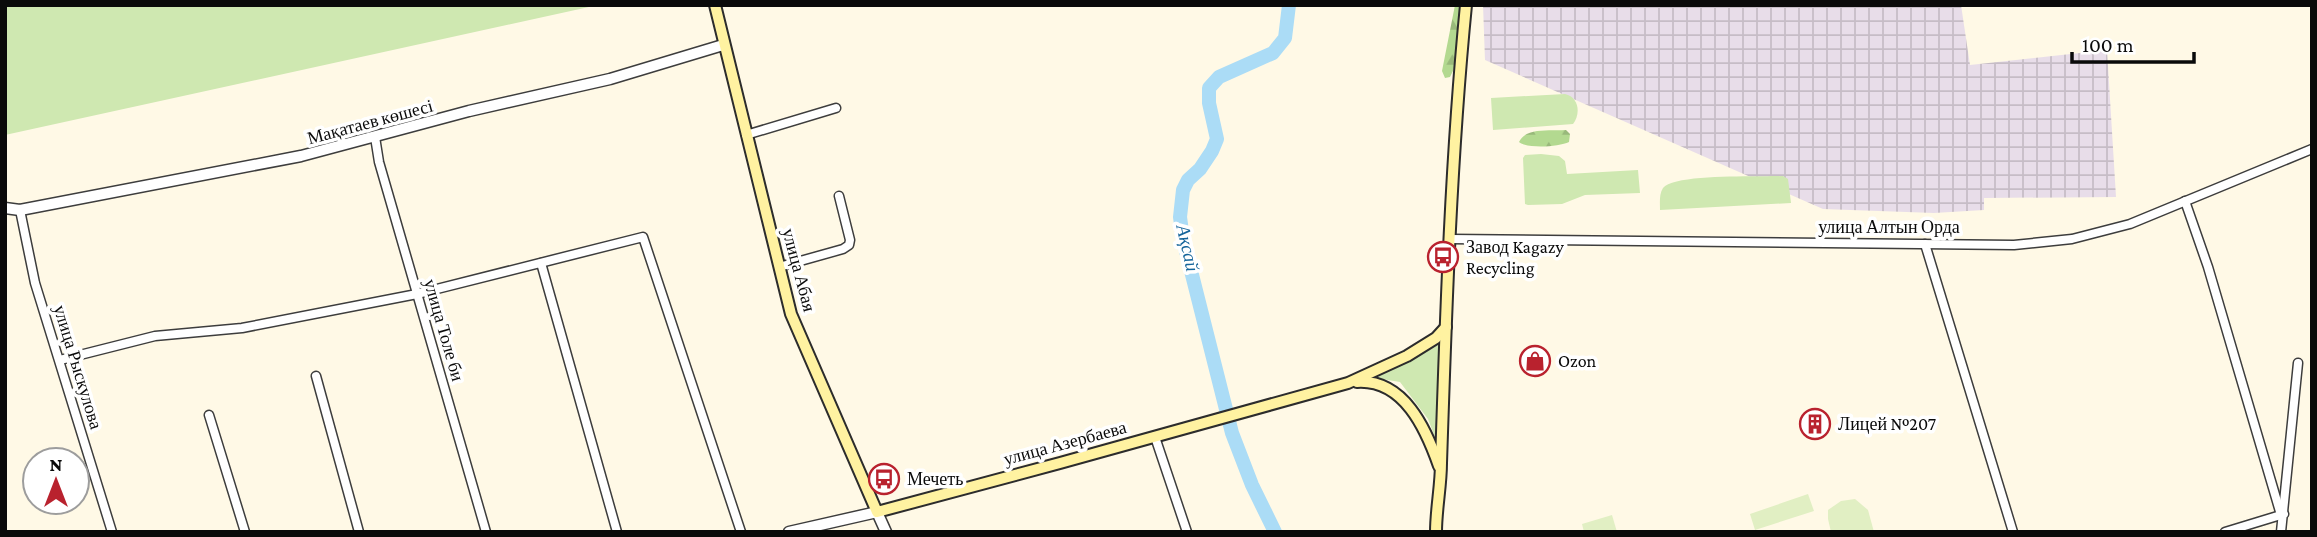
<svg xmlns="http://www.w3.org/2000/svg" width="2317" height="537" font-family="'Crimson Pro',serif">
<style>
.industrial{fill:url(#industrial-grid)}
.grass{fill:#cfe8b1}
.forest{fill:url(#forest-firs)}
.pitch{fill:#e1efc3}
.lines{fill:none;stroke-linecap:round;stroke-linejoin:round}
.river{stroke:#abdcf6;stroke-width:14}
.minor-casing{stroke:#3d3d3d;stroke-width:11}
.tertiary-casing{stroke:#3d3d3d;stroke-width:13}
.secondary-casing{stroke:#2c2c2c;stroke-width:14}
.minor{stroke:#fff;stroke-width:8}
.tertiary{stroke:#fff;stroke-width:10}
.secondary{stroke:#fff2a1;stroke-width:10}
.labels{text-anchor:middle;dominant-baseline:central;stroke-width:7;stroke-linejoin:round;paint-order:stroke}
.street-label{font-size:18px;fill:#0a0a0a;stroke:#fff}
.poi-label{font-size:18px;fill:#0a0a0a;stroke:#fff;text-anchor:start}
.water-label{font-size:19px;font-style:italic;fill:#14649a;stroke:#fff}
</style>
<defs>
<pattern id="industrial-grid" width="8" height="8" patternUnits="userSpaceOnUse" patternTransform="scale(1.75)"><rect width="8" height="8" fill="#e8dde9"/><path d="M0 4h8M4 0v8" fill="none" stroke="#c6bcc6"/></pattern>
<pattern id="forest-firs" width="22" height="20" patternUnits="userSpaceOnUse" patternTransform="scale(1.75)"><rect width="22" height="20" fill="#b3d990"/><path d="M5 1l3.5 6h-7zM16 11l3.5 6h-7z" fill="#99b97b"/></pattern>
</defs>
<rect width="100%" height="100%" fill="#fff9e6"/>
<polygon class="industrial" points="1483,5 1961,5 1970,65 2107,50 2116,197 1984,198 1984,210 1934,213 1823,209 1485,60"/>
<g class="grass">
<polygon points="5,5 598,5 5,135"/>
<path d="M1565,94C1579,97 1581,114 1573,124L1493,130L1491,98Z"/>
<polygon points="1541,154 1559,156 1565,161 1567,174 1638,170 1640,193 1585,195 1562,204 1528,205 1525,204 1523,158 1525,155"/>
<path d="M1783,176L1788,179L1791,203L1660,210C1660,203 1659,194 1663,188C1675,173 1762,177 1783,176Z"/>
<polygon points="1440,344 1438,445 1428,419 1400,382 1369,377 1402,365"/>
</g>
<g class="forest">
<path d="M1455,5H1461V23L1457,28C1461,43 1458,63 1450,77L1445,78L1442,71Z"/>
<path d="M1566,130L1570,134L1569,142C1559,147 1527,149 1519,142C1526,127 1550,131 1566,130Z"/>
</g>
<g class="pitch">
<polygon points="1808,494 1814,511 1755,530 1750,514"/>
<polygon points="1855,499 1868,510 1874,532 1831,532 1828,519 1828,510 1841,501"/>
<polygon points="1612,515 1617,532 1584,532 1582,524"/>
</g>
<g class="lines">
<polyline class="river" points="1275,532 1252,485 1232,433 1183,239 1180,217 1183,190 1188,180 1200,169 1212,151 1217,139 1209,103 1209,88 1219,77 1273,53 1285,38 1289,5"/>
<g class="minor-casing">
<g id="minor">
<polyline points="746,135 836,108"/>
<polyline points="375,137 379,162 486,532"/>
<polyline points="2185,201 2208,267 2281,515"/>
<polyline points="20,210 35,283 112,532"/>
<polyline points="1450,239 2014,245 2072,239 2130,224 2312,149"/>
<polyline points="1925,244 2013,532"/>
<polyline points="541,263 617,532"/>
<polyline points="779,267 843,249 849,245 850,240 839,196"/>
<polyline points="60,360 155,336 242,328 417,294 643,237 741,532"/>
<polyline points="316,376 359,532"/>
<polyline points="209,415 245,532"/>
<polyline points="1155,437 1187,532"/>
<polyline points="2225,532 2284,514"/>
<polyline points="2281,532 2298,363"/>
</g>
</g>
<g class="tertiary-casing">
<g id="tertiary">
<polyline points="5,208 20,210 301,156 469,111 610,79 723,45"/>
<polyline points="789,532 877,512 886,532"/>
</g>
</g>
<g class="secondary-casing">
<g id="secondary">
<polyline points="715,5 791,314 877,512 1060,463 1348,383 1407,356 1436,338 1446,327"/>
<path d="M1357,382C1404,379 1426,429 1439,466"/>
<path d="M1436,532C1436,509 1441,486 1441,463C1446,310 1451,157 1466,5"/>
</g>
</g>
<use href="#minor" class="minor"/>
<use href="#tertiary" class="tertiary"/>
<use href="#secondary" class="secondary"/>
</g>
<defs>
<g id="bus-ring" transform="scale(1.575)"><circle r="9.5" fill="#fff" stroke="#b9222e" stroke-width="1.5"/><path d="M-5-6H5V4H4V6H2V4H-2V6H-4V4H-5ZM-3.5-4V0h7V-4ZM-3.5 1.2v1.5H-2V1.2ZM2 1.2v1.5H3.5V1.2Z" fill="#b9222e"/></g>
<g id="shop-ring" transform="scale(1.575)"><circle r="9.5" fill="#fff" stroke="#b9222e" stroke-width="1.5"/><path d="M-5-2.5h2.3a2.7 3.5 0 0 1 5.4 0H5L5.5 6h-11ZM-1.5-2.5h3a1.5 2.3 0 0 0-3 0Z" fill="#b9222e"/></g>
<g id="building-ring" transform="scale(1.575)"><circle r="9.5" fill="#fff" stroke="#b9222e" stroke-width="1.5"/><path d="M-4-6H4V6H1V3H-1V6H-4ZM-2.5-4.3h1.7v1.8h-1.7ZM.8-4.3h1.7v1.8H.8ZM-2.5-1h1.7V.8h-1.7ZM.8-1h1.7V.8H.8Z" fill="#b9222e"/></g>
</defs>
<g fill-rule="evenodd">
<use href="#bus-ring" x="1443" y="257"/>
<use href="#shop-ring" x="1535" y="361"/>
<use href="#building-ring" x="1815" y="424"/>
<use href="#bus-ring" x="884" y="479"/>
</g>
<g class="labels">
<g class="street-label">
<text transform="translate(370 122) rotate(-15)">Мақатаев көшесі</text>
<text x="1889" y="227">улица Алтын Орда</text>
<text transform="translate(799 270) rotate(75)">улица Абая</text>
<text transform="translate(444 330) rotate(74)">улица Толе би</text>
<text transform="translate(78 367) rotate(73)">улица Рыскулова</text>
<text transform="translate(1065 443) rotate(-15)">улица Азербаева</text>
</g>
<g class="poi-label">
<text x="1466" y="247">Завод Kagazy<tspan x="1466" dy="21">Recycling</tspan></text>
<text x="1558" y="361">Ozon</text>
<text x="1838" y="424">Лицей №207</text>
<text x="907" y="479">Мечеть</text>
</g>
<g class="water-label">
<text transform="translate(1188 248) rotate(77)">Ақсай</text>
</g>
</g>
<rect width="2317" height="537" fill="none" stroke="#0a0a0a" stroke-width="14"/>
<g transform="translate(56 481)"><circle r="33" fill="#ffffff" stroke="#9d9d9d" stroke-width="2"/>
<path d="M0-5L12 26L0 18L-12 26Z" fill="#b9222e"/>
<text y="-10" font-size="19" font-weight="bold" text-anchor="middle" fill="#0a0a0a">N</text>
</g>
<path d="M2072 52v10h122v-10" fill="none" stroke="#0a0a0a" stroke-width="3.5"/>
<text x="2082" y="52" font-size="21" fill="#0a0a0a" stroke="#ffffff" stroke-width="5" paint-order="stroke">100 m</text>
</svg>
